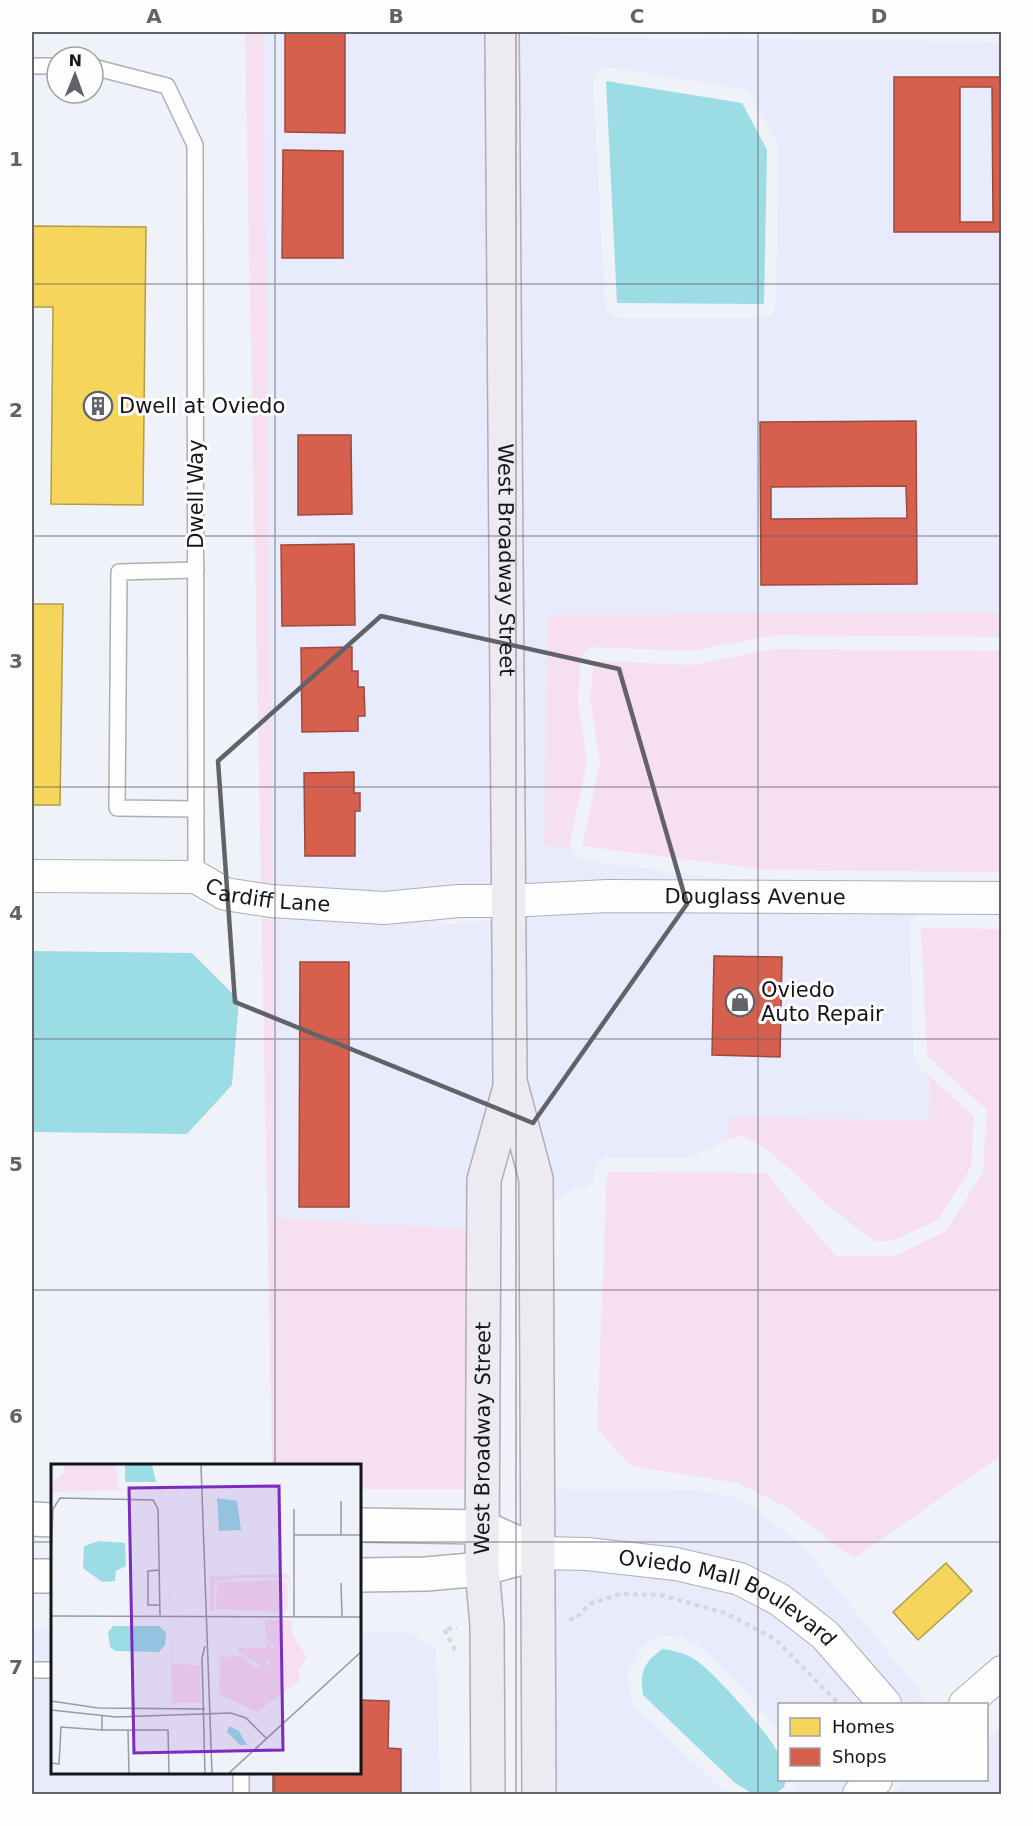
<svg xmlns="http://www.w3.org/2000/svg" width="1033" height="1826" font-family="'DejaVu Sans',sans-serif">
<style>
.built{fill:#e7ebfb;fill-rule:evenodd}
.green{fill:#f6dff0}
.water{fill:#9bdce5}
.homes{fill:#f6d55c;stroke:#b29c49;stroke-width:1.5}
.shops{fill:#d6604d;stroke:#9c4a3e;stroke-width:1.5;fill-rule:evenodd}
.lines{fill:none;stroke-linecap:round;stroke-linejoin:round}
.service-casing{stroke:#aeafb5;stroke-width:18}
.minor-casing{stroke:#aeafb5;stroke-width:34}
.tertiary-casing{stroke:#aeafb5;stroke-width:36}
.primary-casing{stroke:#b0aaba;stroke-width:36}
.path{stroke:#d6d6d8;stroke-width:4;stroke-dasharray:4.5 4.5;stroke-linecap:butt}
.service{stroke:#fdfdfe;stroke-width:15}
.minor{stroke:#fdfdfe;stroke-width:32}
.tertiary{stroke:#fdfdfe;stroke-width:33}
.primary{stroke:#edeaf1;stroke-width:33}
.marked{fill:none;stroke:#626369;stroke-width:4.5;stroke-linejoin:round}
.grid{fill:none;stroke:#626369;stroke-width:1.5;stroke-opacity:0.55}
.labels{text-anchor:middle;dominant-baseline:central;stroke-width:6;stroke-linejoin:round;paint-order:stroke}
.poi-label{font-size:21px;fill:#15161c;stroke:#fdfdfd;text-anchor:start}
.street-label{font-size:21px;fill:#15161c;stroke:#fdfdfd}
.inset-road{fill:none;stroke:#989aa1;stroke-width:1.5}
.view{fill:#7b2cbf;fill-opacity:0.15;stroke:#7b2cbf;stroke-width:3}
.inset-edge{fill:none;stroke:#15161c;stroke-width:3}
.neatline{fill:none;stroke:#626369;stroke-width:2}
.grid-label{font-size:20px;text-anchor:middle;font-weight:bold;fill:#626369}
</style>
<rect width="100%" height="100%" fill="#f0f2f9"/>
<g class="built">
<polygon points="264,32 488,32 493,885 436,893 439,925 493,920 495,1075 491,1076 494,1087 470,1229 274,1218 273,937"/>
<path d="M517,32H558L567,37L1001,42V612L548,615L544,846L571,849L577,858L581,860L732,880L608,879L522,884ZM607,67L744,89L750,93L777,143L779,151L776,304L771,316L764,318H617L608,312L605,304L593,82L595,74L600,69Z"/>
<polygon points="608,912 917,914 911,920 909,928 914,1056 916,1064 930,1077 929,1120 729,1117 728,1140 688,1158 603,1158 597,1163 594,1171 594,1184 567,1192 563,1197 551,1202 525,1087 528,1076 524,1074 522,917"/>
<polygon points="554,1489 695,1490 734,1497 744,1502 800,1543 930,1704 906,1704 833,1622 788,1587 747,1564 677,1547 588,1538 553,1537"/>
<polygon points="553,1570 586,1571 673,1580 735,1595 773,1615 815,1648 865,1704 780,1704 779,1730 736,1681 706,1651 685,1638 663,1635 655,1638 639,1651 628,1674 630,1697 634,1706 727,1794 555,1794"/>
<polygon points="32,1629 52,1630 52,1774 360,1774 360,1633 408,1633 436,1649 440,1794 32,1794"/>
<polygon points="1001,1727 1001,1794 890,1794 907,1780 986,1780 987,1739"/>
<polygon points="799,1780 860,1780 842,1794 795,1794"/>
</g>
<g class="green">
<polygon points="245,32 264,32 273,937 274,1218 470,1229 468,1489 360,1489 360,1466 272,1466"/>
<polygon points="1001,612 1001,637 774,635 692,651 590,647 584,652 581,659 578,701 587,762 570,842 571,849 544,846 548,615"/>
<polygon points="775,649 1001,651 1001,872 767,870 582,846 600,762 590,699 594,661 692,665"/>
<polygon points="921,928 1001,929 1001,1455 854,1559 786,1507 738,1483 631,1466 597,1429 607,1172 767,1173 792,1206 836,1256 895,1256 946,1231 983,1172 987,1110 927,1056"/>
<polygon points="930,1077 974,1116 971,1167 938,1220 892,1241 874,1241 823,1202 793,1172 764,1147 741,1135 728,1140 729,1117 929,1120"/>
</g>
<g class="water">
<polygon points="606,81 742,103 767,150 764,304 617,303"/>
<polygon points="32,951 192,953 239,1000 232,1085 187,1134 32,1132"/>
<path d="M662,1649C677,1651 689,1654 701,1664C717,1677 774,1738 779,1756C781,1763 780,1772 780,1780H786L784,1787L775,1794H753L735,1783L643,1695C640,1671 643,1664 662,1649Z"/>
</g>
<g class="homes">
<polygon points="32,226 146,227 143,505 51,504 53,307 32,307"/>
<polygon points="32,604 63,604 60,805 32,805"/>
<polygon points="946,1563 972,1591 918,1640 893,1612"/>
</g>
<g class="shops">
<polygon points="285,32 345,32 345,133 285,132"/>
<path d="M894,77H1002V232H894ZM960,87H992L993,222H960Z"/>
<polygon points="283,150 343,151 343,258 282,258"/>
<path d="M916,421L917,584L761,585L760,422ZM906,486L907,518L771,519V487Z"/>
<polygon points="298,435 351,435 352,514 298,515"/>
<polygon points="354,544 355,625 282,626 281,545"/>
<polygon points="352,647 352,671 358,671 358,687 364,687 365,716 358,716 358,731 302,732 301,648"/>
<polygon points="354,772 354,793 360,793 360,811 355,811 355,856 305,856 304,773"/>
<polygon points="714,956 782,957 780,1057 712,1055"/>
<polygon points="300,962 349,962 349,1207 299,1207"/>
<polygon points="360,1700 389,1701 388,1748 401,1749 401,1794 273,1794 273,1774 360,1774"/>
</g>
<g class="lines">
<g class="service-casing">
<g id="service">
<polyline points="32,66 57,66"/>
<polyline points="93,67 167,86 195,145 196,877"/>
<polyline points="196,570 119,572 117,808 196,809"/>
<polyline points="32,1670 52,1670"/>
<polyline points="241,1774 241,1794"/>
</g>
</g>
<g class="minor-casing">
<g id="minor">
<path id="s1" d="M32,876L196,877L225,894L271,901L384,908L459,901H508L607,896L1002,898"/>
<path id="s2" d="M539,1553L587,1554L676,1564L740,1579L780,1600L825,1635L885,1704"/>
<polyline points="965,1704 1002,1672"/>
<polyline points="859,1794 876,1780"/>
</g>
</g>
<g class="tertiary-casing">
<g id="tertiary">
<polyline points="32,1519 52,1520"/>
<polyline points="360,1525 482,1527 539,1553"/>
<polyline points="360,1575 426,1574 482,1569 539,1553"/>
<polyline points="32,1576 52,1576"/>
</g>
</g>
<g class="primary-casing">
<g id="primary">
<path id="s3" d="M502,32L510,1081L536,1179L539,1794"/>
<path id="s4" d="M488,1794L487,1625L482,1569L484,1180L510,1087"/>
</g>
</g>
<g class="path">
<polyline points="569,1619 575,1619 590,1604 620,1594 661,1595 725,1613 775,1639 839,1704"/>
<polyline points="455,1650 444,1629 457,1628"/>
</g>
<use href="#service" class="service"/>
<use href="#minor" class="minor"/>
<use href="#tertiary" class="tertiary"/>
<use href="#primary" class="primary"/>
</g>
<path class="marked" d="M381,616L619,669L687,904L533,1123L235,1002L218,761Z"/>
<path class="grid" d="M275,32V1466M516,32V1794M758,32V1794M32,284H1002M32,536H1002M32,787H1002M32,1039H1002M32,1290H1002M32,1542H52M360,1542H1002M275,1774V1794"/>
<defs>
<g id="building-ring" transform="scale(1.5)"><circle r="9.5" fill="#fdfdfd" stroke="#626369" stroke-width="1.5"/><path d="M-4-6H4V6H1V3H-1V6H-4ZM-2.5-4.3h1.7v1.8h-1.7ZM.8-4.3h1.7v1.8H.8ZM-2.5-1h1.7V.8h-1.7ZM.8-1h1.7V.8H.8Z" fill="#626369"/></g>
<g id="shop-ring" transform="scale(1.5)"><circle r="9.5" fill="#fdfdfd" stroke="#626369" stroke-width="1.5"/><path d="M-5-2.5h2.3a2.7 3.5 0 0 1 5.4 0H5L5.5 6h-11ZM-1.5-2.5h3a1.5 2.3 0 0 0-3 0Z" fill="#626369"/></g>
</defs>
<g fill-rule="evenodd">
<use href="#building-ring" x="98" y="406"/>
<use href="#shop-ring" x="740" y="1002"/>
</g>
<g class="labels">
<g class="poi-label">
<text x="119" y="406">Dwell at Oviedo</text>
<text x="761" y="990">Oviedo<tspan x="761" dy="24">Auto Repair</tspan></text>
</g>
<g class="street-label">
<text transform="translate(196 494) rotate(-90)">Dwell Way</text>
<text stroke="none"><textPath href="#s3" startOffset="528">West Broadway Street</textPath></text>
<text stroke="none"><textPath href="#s1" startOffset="240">Cardiff Lane</textPath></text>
<text stroke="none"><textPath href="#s1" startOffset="729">Douglass Avenue</textPath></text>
<text stroke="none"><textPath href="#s4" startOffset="356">West Broadway Street</textPath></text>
<text stroke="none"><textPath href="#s2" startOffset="198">Oviedo Mall Boulevard</textPath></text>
</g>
</g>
<g transform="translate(51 1464)">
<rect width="310" height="310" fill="#f0f2f9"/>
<path d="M13,1H65L68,25H114L0,28V20L13,8ZM116,25L121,200L149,201L150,239H121ZM239,110V140L238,117L230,114H192L164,117L163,146H159V112ZM230,116L237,119V145L233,148L165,145L166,118ZM214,156H241L242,171L256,193L248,205V217L206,248L168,230L169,193L192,192L203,204L218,200L224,183L215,175ZM216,178L222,184V191L211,202L187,188V184H215Z" fill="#f6dff0"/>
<path d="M74,1H101L105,18H74ZM166,34L186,37L190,66L168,67ZM48,77L74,79L75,102L65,107L64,117L51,118L32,104L33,82ZM62,162H108L115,169L114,181L108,188L64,187L59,183L57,168ZM178,262L188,267L196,281H189L176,268Z" fill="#9bdce5"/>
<path class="inset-road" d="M150,1L161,310M290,37V71M243,45V152M243,71H311M0,95L2,45L9,34L102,36L107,45L109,151M108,106L97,107V141H108M290,119L291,152M0,152L311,153M0,237L47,244L154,245M0,246L65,253L180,249L195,254L216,275M51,266H77L78,310M77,266H117L118,310M0,299L8,300L10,263L51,266V252M154,310L151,194L154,182M177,310L311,187"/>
<path class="view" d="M228,22L232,286L83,289L78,24Z"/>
<rect width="310" height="310" class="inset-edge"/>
</g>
<rect width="1033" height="1826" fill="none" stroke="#fdfdfd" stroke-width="66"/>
<rect x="778" y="1703" width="210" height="78" fill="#fdfdfd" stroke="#a0a1a3" stroke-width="1.5"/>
<rect x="790" y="1718" width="30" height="18" fill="#f6d55c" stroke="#a0a1a3" stroke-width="1.5"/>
<text x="832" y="1733" font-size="18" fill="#15161c">Homes</text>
<rect x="790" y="1748" width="30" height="18" fill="#d6604d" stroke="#a0a1a3" stroke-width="1.5"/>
<text x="832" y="1763" font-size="18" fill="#15161c">Shops</text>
<g transform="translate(75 75) rotate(1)"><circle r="28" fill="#fdfdfd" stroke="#a0a1a3" stroke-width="1.5"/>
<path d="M0-4.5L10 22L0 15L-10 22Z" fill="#626369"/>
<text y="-9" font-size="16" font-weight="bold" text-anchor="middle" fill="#15161c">N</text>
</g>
<rect x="33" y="33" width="967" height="1760" class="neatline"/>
<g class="grid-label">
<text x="154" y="23">A</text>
<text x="396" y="23">B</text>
<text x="637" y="23">C</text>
<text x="879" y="23">D</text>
<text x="16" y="166">1</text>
<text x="16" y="417">2</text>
<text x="16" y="668">3</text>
<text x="16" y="920">4</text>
<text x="16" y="1171">5</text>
<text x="16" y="1423">6</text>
<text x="16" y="1674">7</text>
</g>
</svg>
